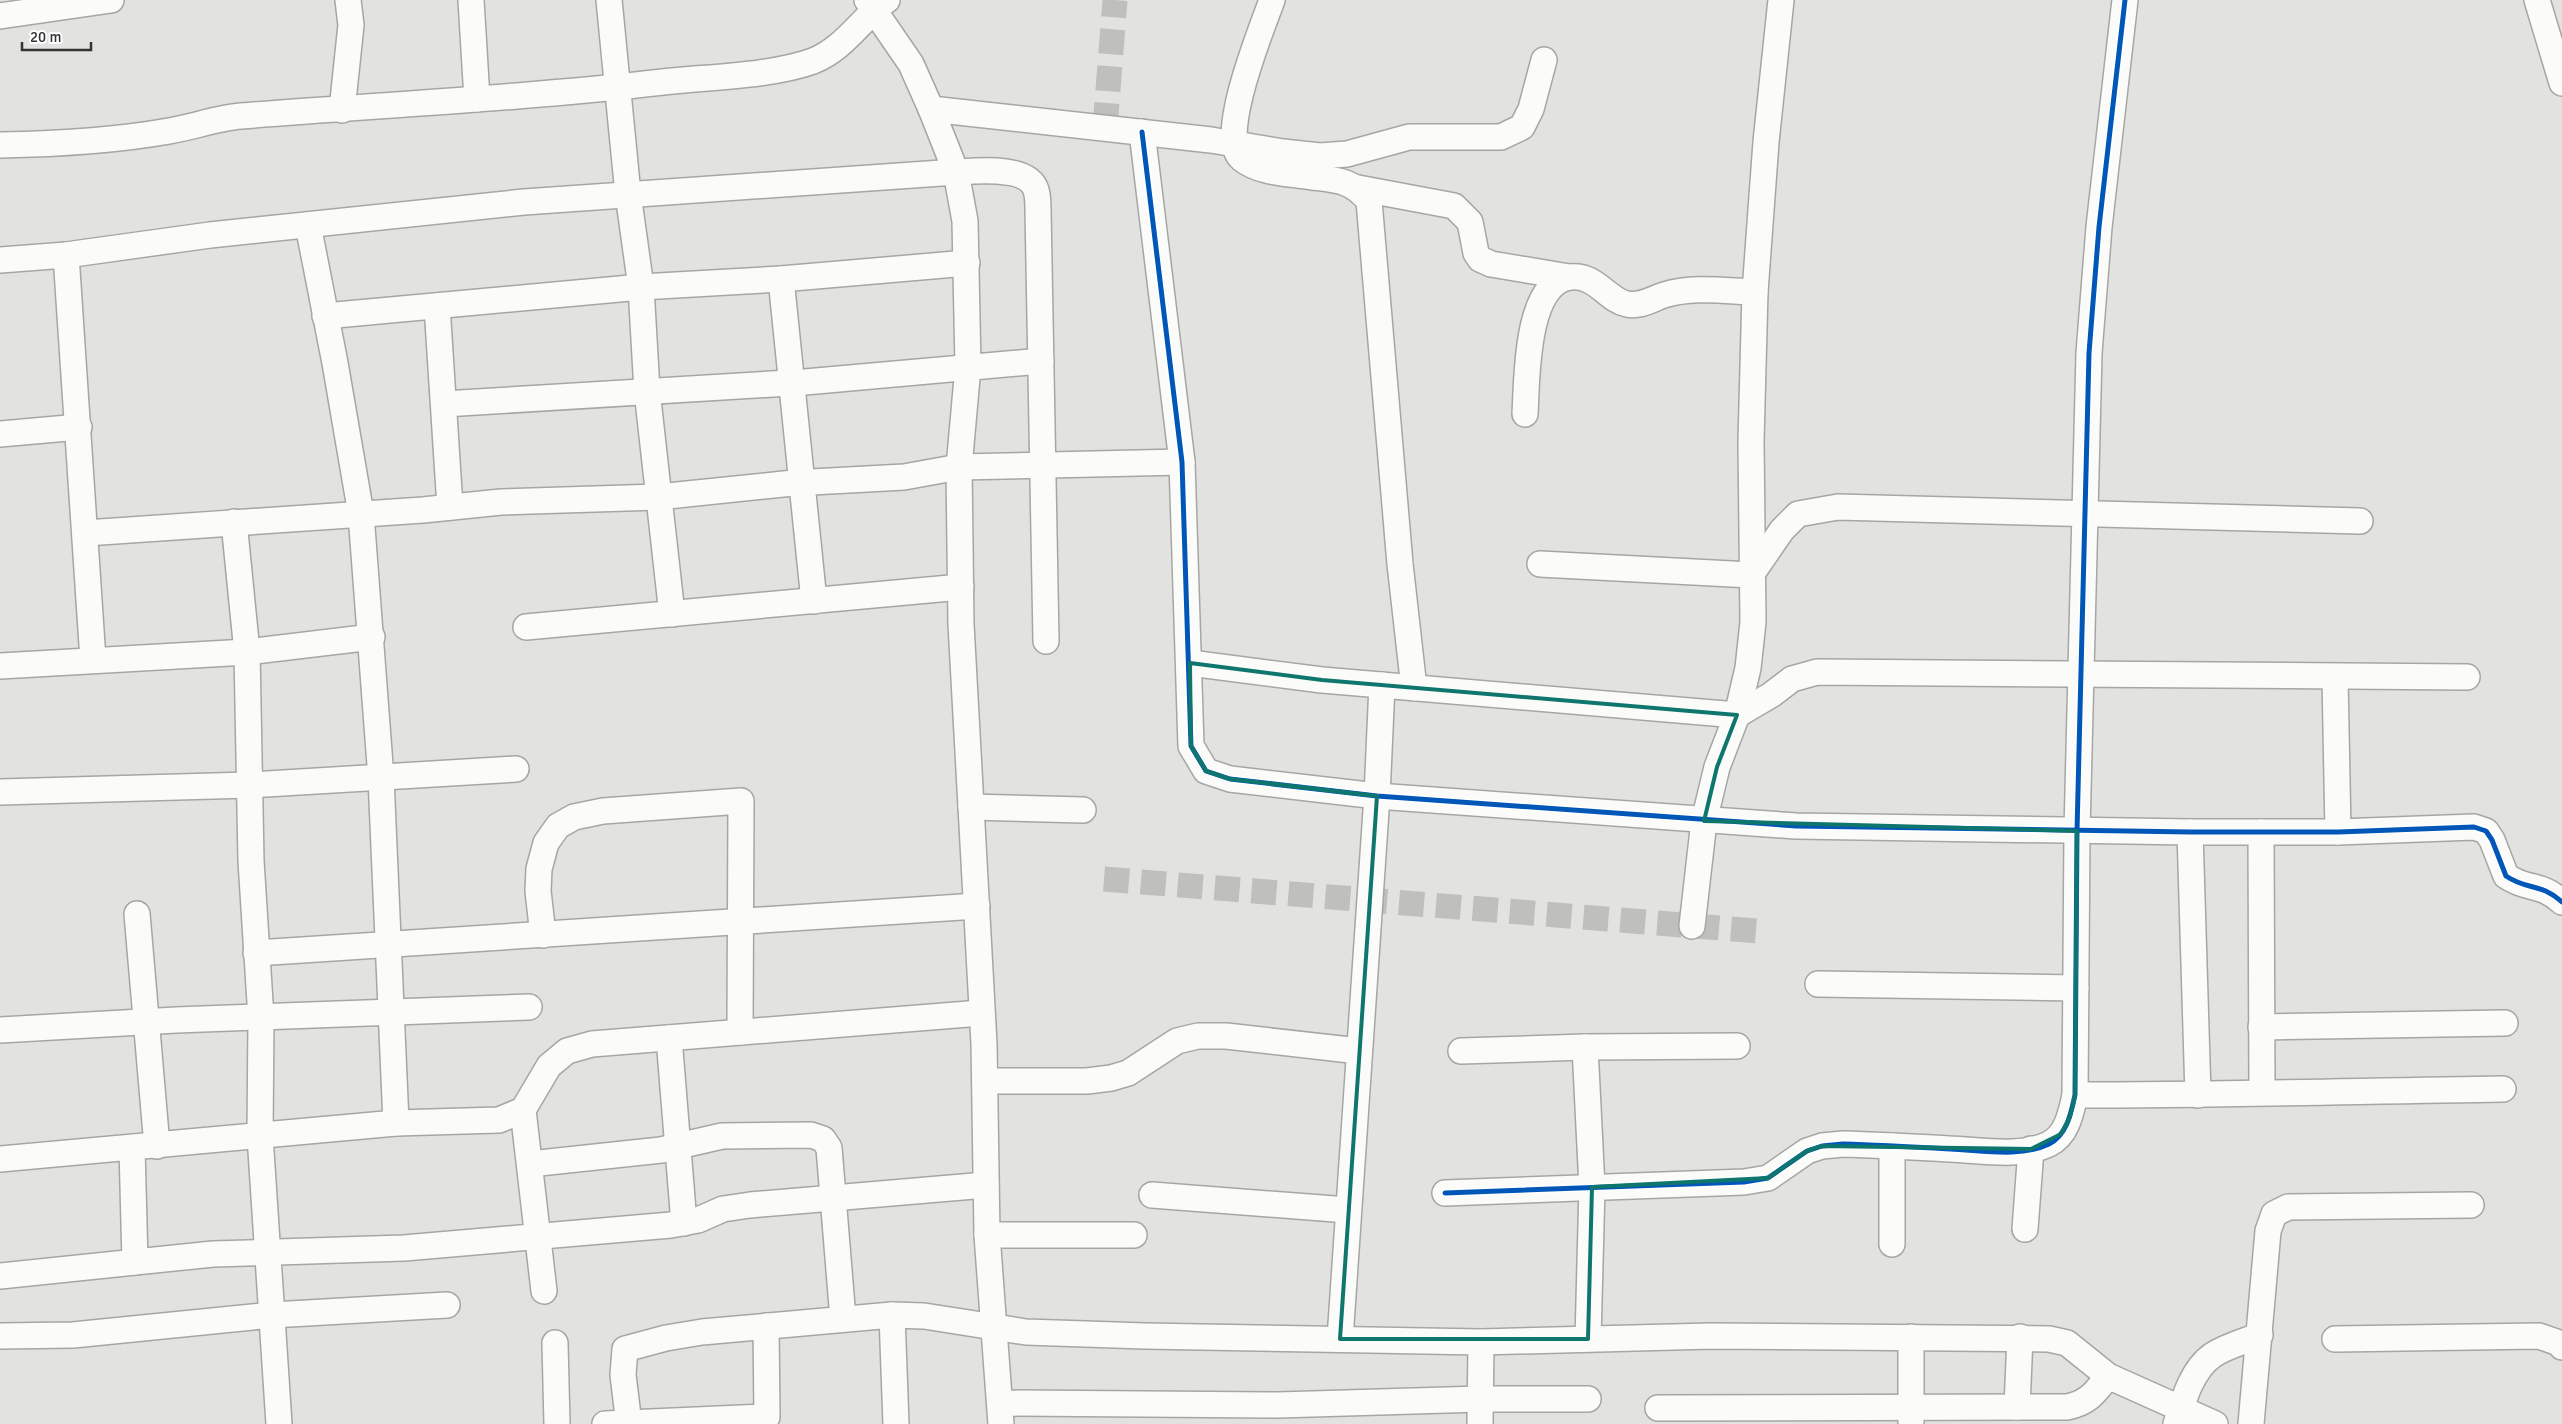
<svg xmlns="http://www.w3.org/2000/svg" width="2562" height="1424" font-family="Signika,sans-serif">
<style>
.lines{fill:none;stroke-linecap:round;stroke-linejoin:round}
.minor-tunnel{stroke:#bfbfbd;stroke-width:25;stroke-dasharray:25 12;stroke-linecap:butt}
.minor-casing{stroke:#a6a6a4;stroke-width:28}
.minor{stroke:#fbfbfa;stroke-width:25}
.cycleway-casing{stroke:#fff;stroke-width:8}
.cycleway{stroke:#0057b8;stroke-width:5}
.marked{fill:none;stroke:#0f766e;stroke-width:4;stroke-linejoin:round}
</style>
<rect width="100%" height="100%" fill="#e2e2e0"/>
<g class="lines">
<g class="minor-tunnel">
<polyline points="1105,128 1115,0"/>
<polyline points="1104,879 1758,931"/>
</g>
<g class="minor-casing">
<g id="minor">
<polyline points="471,0 477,99"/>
<polyline points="609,0 628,194 641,287 647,391 672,614"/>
<polyline points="867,0 911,64 931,109 956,172 965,221 968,367 959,467 961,624 984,1044 987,1235 1001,1424"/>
<path d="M1272,0C1262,28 1216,139 1242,159C1261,174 1290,173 1312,177C1337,180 1352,180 1369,201L1400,564L1414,688"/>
<polyline points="2537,0 2562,83"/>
<polyline points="0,16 111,0"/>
<polyline points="931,109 1211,140 1283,152 1320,156 1347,154 1409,137 1501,137 1522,127 1531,109 1544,60"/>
<polyline points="342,110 351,25 348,0"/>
<path d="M1142,132L1182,462L1191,746L1206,771L1230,779L1377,796L1796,826L2190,832H2338L2474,827L2486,831L2492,840L2506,876C2528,891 2540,882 2562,902"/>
<path d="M0,145C57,144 113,141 169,131C193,127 217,118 241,116C382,105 523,98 663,82C707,77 772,76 813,61C844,49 861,19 887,0"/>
<polyline points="1358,188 1454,206 1470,222 1476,253 1480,259 1491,264 1569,277"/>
<polyline points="308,225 335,363 361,514 381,778 396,1123"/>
<polyline points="66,255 93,660"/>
<path d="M0,260L66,255L210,235L524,202L956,172C976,171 1028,165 1036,190C1038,196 1038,203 1038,210L1046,641"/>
<polyline points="781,279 814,601"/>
<polyline points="437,306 450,507"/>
<polyline points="325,316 641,287 781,279 967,263"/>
<polyline points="444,404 805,382 1041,361"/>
<path d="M1525,414C1527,381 1525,283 1570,277C1596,274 1607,300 1627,304C1640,307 1652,299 1664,295C1693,286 1725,291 1755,292"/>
<polyline points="0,434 79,427"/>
<polyline points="234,522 247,652 251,861 261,1018 260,1136 279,1424"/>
<polyline points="86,533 423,510 501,502 658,497 793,483 904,477 959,467 1182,462"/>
<polyline points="1540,564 1751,575 1782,530 1798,514 1838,507 2360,521"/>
<polyline points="526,627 961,587"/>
<polyline points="1190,663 1322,680 1737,715 1771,695 1792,679 1817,672 2467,677"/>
<polyline points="0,666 247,652 372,637"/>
<polyline points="2335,677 2338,832"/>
<polyline points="0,792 249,785 516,769"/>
<polyline points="971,807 1083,810"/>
<polyline points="2190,832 2198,1095"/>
<polyline points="2261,832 2262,1092"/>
<polyline points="137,914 157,1146"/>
<polyline points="1692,926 1704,821 1717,767 1737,715 1748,668 1753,622 1751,441 1755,292 1766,142 1781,0"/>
<polyline points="543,935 538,891 539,869 546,843 558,826 574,817 603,811 741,801 740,1032"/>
<polyline points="256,953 977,906"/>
<polyline points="1818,984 2076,988"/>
<polyline points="2261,1027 2505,1023"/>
<polyline points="0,1030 176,1020 529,1007"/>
<polyline points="669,1038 684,1223"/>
<polyline points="1585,1047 1592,1187 1588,1339"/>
<polyline points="1461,1051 1585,1047 1737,1046"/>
<polyline points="985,1081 1087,1081 1111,1078 1128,1073 1177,1041 1198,1036 1226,1036 1359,1051"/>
<path d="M2075,1095C2218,1095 2360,1091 2503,1089"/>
<polyline points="523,1110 544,1291"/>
<polyline points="1892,1146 1892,1244"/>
<polyline points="132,1148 135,1262"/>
<polyline points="0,1159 396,1123 499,1120 523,1110 549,1066 567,1051 592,1044 981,1013"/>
<polyline points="530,1164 661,1150 722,1136 811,1135 823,1139 829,1148 843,1319"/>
<path d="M1445,1193L1744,1182L1768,1178L1807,1151L1822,1146L1843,1144C1879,1145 1915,1147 1950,1149C1981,1150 2020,1158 2049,1144C2067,1135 2071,1113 2075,1095L2077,831L2089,353L2099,227L2125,0"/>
<polyline points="1152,1195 1348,1210"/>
<polyline points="2025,1229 2031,1149"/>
<polyline points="987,1235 1134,1235"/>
<polyline points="0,1276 213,1254 404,1248 671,1225 698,1220 723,1209 750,1205 986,1185"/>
<polyline points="892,1315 896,1424"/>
<polyline points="0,1336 73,1335 272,1315 447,1305"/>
<polyline points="1911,1337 1911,1422"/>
<polyline points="1340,1339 1377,796 1382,685"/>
<polyline points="2335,1339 2539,1336 2559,1343 2562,1347"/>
<polyline points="555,1343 557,1424"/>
<polyline points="1000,1403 1278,1405 1481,1399 1588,1399"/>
<polyline points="2017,1407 2020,1337"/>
<path d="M1658,1408L2067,1407C2088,1403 2095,1393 2108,1376"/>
<polyline points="605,1424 767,1417 766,1326"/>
<polyline points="629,1424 623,1375 625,1349 666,1338 702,1332 892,1315 924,1316 1026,1332 1145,1336 1481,1342 1711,1336 2049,1339 2067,1343 2108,1376 2215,1424"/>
<polyline points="1480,1424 1481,1342"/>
<path d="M2176,1424C2183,1401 2192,1369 2213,1355C2226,1346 2246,1341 2260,1335"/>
<polyline points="2251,1424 2268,1231 2274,1214 2288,1207 2471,1205"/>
</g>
</g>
<use href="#minor" class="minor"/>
<g class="cycleway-casing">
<g id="cycleway">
<path d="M1142,132L1182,462L1191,746L1206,771L1230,779L1377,796L1796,826L2190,832H2338L2474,827L2486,831L2492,840L2506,876C2528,891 2540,882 2562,902"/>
<path d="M1445,1193L1744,1182L1768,1178L1807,1151L1822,1146L1843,1144C1879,1145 1915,1147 1950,1149C1981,1150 2020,1158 2049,1144C2067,1135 2071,1113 2075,1095L2077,831L2089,353L2099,227L2125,0"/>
</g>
</g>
<use href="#cycleway" class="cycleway"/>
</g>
<path class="marked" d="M1190,663L1322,680L1737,715L1717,767L1704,821L2077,831L2075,1095L2070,1117L2061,1134L2031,1149L1822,1146L1807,1151L1768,1178L1592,1187L1588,1339H1340L1377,796L1230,779L1206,771L1191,746Z"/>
<path d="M22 42v8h69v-8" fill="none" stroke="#343332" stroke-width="2.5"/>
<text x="30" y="42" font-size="15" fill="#343332" stroke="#ffffff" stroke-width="4" paint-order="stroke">20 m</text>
</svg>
